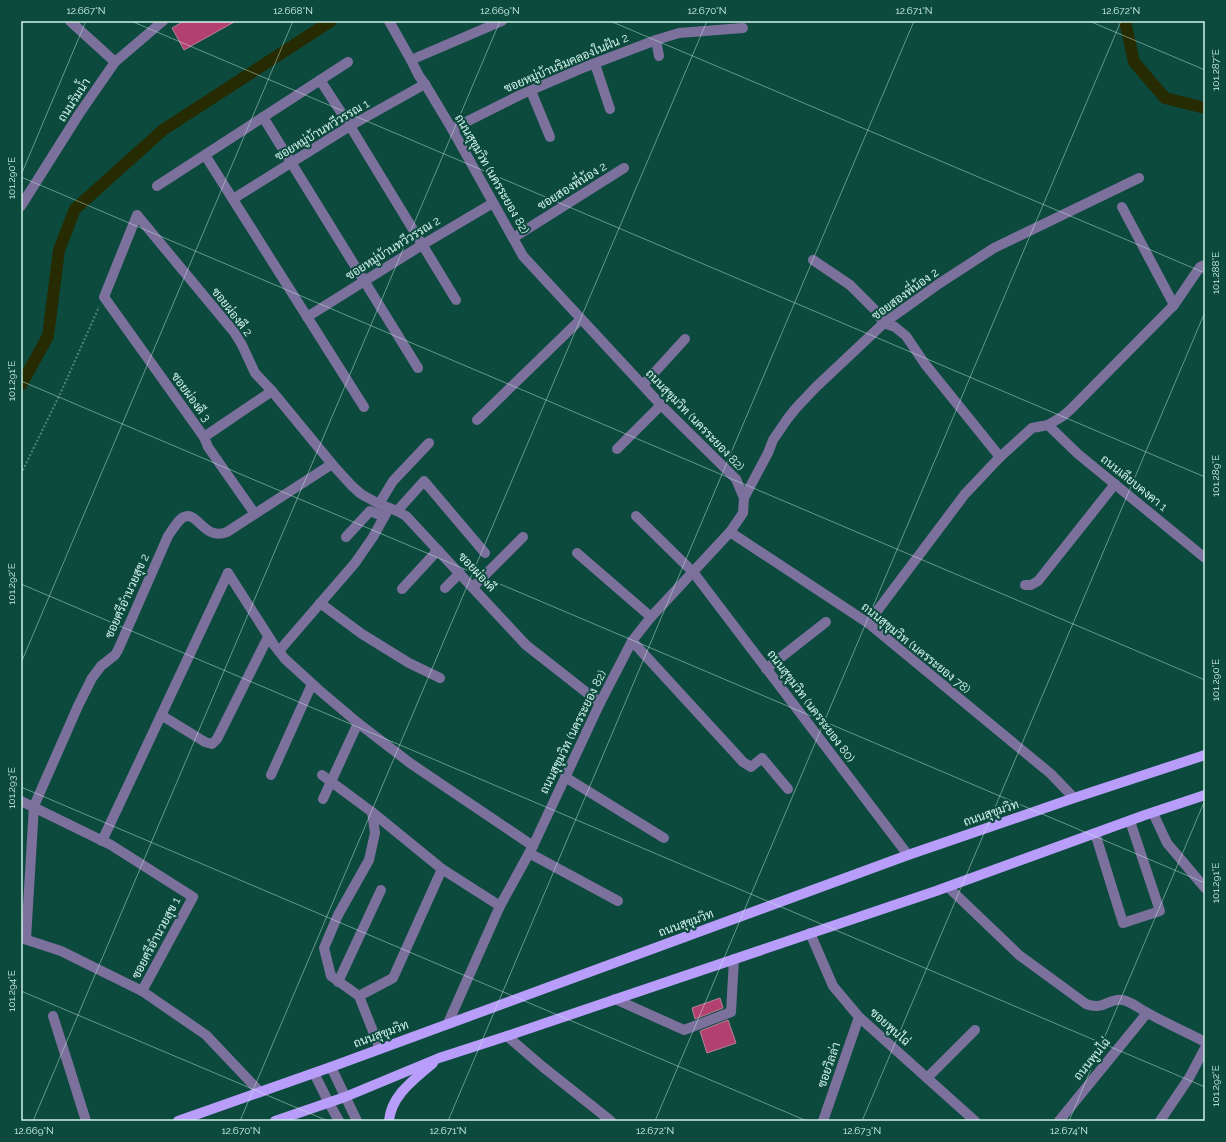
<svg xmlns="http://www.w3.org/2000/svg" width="1226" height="1142" font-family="Raleway,Sarabun,sans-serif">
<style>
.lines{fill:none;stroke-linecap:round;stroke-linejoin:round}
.canal{stroke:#262b01;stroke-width:12}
.building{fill:#b24172;stroke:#ba7f94}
.path{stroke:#4f8378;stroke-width:2;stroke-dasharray:2 2;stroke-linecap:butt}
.minor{stroke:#7c709d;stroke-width:10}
.major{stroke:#b89efa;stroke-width:10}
.ticks{fill:none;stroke:#d0f3e9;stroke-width:1;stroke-opacity:0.45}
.labels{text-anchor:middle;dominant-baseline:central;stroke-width:4;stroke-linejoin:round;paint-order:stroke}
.street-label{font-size:12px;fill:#d0f3e9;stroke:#0d4a3e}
.neatline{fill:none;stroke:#d0f3e9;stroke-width:1.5}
.ticks-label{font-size:10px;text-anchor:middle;fill:#d0f3e9}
</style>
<rect width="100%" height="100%" fill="#0d4a3e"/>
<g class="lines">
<g class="canal">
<polyline points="1125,21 1134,62 1165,98 1205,108"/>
<polyline points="21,385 48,336 59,250 75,209 163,130 331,21"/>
</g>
</g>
<g class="building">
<polygon points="184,21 236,21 184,50 172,28"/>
<polygon points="720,998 723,1008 695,1019 692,1008"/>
<polygon points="728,1020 736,1043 707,1053 700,1031"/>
</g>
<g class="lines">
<polyline class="path" points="21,474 61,392 99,307"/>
<g class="minor">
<polyline points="70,21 115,62"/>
<polyline points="389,21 411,60 419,76 425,84 452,129 523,256 661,405 736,479 744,498 743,513 730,532 651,617 632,641 600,703 533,846 500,906 448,1023"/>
<polyline points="656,40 659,56"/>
<polyline points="411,60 502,21"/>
<polyline points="595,64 610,109"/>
<polyline points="320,80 350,126 456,300"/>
<polyline points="531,91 550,137"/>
<polyline points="263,117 418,368"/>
<polyline points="452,129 520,95 585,67 656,40 679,33 743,28"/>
<polyline points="205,155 364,407"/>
<polyline points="157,186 348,62"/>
<polyline points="233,199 350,126 425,84"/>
<polyline points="21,206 79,114 115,62 163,21"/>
<polyline points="1122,207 1174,305"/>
<polyline points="513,238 624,168"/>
<polyline points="813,260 850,285 874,309 884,323 895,327 906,336 925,364 1000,457"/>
<polyline points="307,317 422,245 493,203"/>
<polyline points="643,385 685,339"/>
<polyline points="477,420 581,319"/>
<polyline points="1048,425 1078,454 1205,558"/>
<polyline points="204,437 272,391"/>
<polyline points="617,449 661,405"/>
<polyline points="744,498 768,453 773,440 788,418 797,407 816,387 884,323 940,283 994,248 1139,178"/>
<polyline points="379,504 393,481 429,443"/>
<polyline points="397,511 424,481 485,553"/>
<polyline points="255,514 208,447 204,437 104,297 137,215 234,332 242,345 255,373 272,391 332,464 351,485 361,494 379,504 397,511 406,516 526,645 600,703"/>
<polyline points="636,516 693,572 908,855"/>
<polyline points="730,532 868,623 1051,774 1074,798"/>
<polyline points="346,537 370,511 384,517"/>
<polyline points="577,553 651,617"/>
<polyline points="228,573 274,645 285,659 319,690 358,723 410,763 533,846"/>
<polyline points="1025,585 1031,585 1038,581 1115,484"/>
<polyline points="473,587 523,537"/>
<polyline points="445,588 460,573"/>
<polyline points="402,589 438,550"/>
<polyline points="320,603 362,634 409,663 440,678"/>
<polyline points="868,623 965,494 1000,457 1032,428 1048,425 1063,416 1070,410 1174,305 1200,267 1205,265"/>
<polyline points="632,641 743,762 751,767 762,758 788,789"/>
<polyline points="279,651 355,563 373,537 389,508"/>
<polyline points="766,669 826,622"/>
<polyline points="161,715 205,742 212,744 217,739 268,637"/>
<polyline points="271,775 312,684"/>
<polyline points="322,775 372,812 375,833 369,860 338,915 324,948 331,976 359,996 380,1049"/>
<polyline points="565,777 664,838"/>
<polyline points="323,799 358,723"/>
<polyline points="21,801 111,845 193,897 142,991"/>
<polyline points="372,812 442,869 500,906"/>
<polyline points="1153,813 1167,843 1205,888"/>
<polyline points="1095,833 1123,923 1160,911 1130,821"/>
<polyline points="102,841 228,573"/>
<polyline points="529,853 618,901"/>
<path d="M948,887L1019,955L1086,1004C1104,1011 1108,998 1122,1000C1131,1001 1138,1008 1146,1012C1165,1023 1186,1032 1205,1042"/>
<polyline points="810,933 833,986 859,1017 975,1121"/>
<polyline points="21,938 61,951 142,991 206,1035 260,1092"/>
<path d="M26,939L34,806L78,706L92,678L101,666L115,655L118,650L168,536C172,530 177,522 182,518C197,508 204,542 227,532L332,464"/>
<polyline points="338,982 381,890"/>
<polyline points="359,996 393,978 442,869"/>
<polyline points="615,999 684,1030 731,1012 734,959"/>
<polyline points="53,1016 86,1121"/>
<polyline points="507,1036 543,1067 611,1121"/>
<polyline points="331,1067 357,1121"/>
<polyline points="314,1073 329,1103 339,1121"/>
<polyline points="927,1078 975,1030"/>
<polyline points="823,1121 859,1017"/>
<polyline points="1059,1121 1147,1013"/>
<polyline points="1160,1121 1189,1078 1205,1048"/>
</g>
<g class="major">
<polyline points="178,1121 331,1067 908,855 1074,798 1205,755"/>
<polyline points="275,1121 345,1097 439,1058 507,1036 936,891 1145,815 1205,795"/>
<path d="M389,1121C391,1095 415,1079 433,1063"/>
</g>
</g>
<path class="ticks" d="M131,21L1205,477M610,21L1205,273M1089,21L1205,70M21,175L86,21M21,177L1205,680M21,381L1205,883M21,584L1205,1087M21,663L293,21M21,787L807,1121M21,991L328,1121M33,1121L500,21M240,1121L707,21M448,1121L914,21M655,1121L1121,21M862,1121L1205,312M1069,1121L1205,800"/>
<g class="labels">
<g class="street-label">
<text transform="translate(566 63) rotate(-23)">ซอยหมู่บ้านริมคลองในฝัน 2</text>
<text transform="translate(74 100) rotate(-57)">ถนนริมน้ำ</text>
<text transform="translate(322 130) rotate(-31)">ซอยหมู่บ้านทวีวรรณ 1</text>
<text transform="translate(492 174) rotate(60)">ถนนสุขุมวิท (นครระยอง 82)</text>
<text transform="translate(572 186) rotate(-32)">ซอยสองพี่น้อง 2</text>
<text transform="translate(393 248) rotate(-32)">ซอยหมู่บ้านทวีวรรณ 2</text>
<text transform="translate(905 294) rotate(-36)">ซอยสองพี่น้อง 2</text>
<text transform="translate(232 312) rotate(52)">ซอยผ่องดี 2</text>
<text transform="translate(191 397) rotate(54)">ซอยผ่องดี 3</text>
<text transform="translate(695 420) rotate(46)">ถนนสุขุมวิท (นครระยอง 82)</text>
<text transform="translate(1134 483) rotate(39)">ถนนเลียบคงคา 1</text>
<text transform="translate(477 572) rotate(47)">ซอยผ่องดี</text>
<text transform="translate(127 596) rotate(-66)">ซอยศรีอำนวยสุข 2</text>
<text transform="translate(916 648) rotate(39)">ถนนสุขุมวิท (นครระยอง 78)</text>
<text transform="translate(811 706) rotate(53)">ถนนสุขุมวิท (นครระยอง 80)</text>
<text transform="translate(573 732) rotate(-64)">ถนนสุขุมวิท (นครระยอง 82)</text>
<text transform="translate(991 813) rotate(-19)">ถนนสุขุมวิท</text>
<text transform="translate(686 923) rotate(-20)">ถนนสุขุมวิท</text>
<text transform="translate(156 938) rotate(-62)">ซอยศรีอำนวยสุข 1</text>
<text transform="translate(890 1027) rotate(42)">ซอยพูนไฉ่</text>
<text transform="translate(381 1034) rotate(-20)">ถนนสุขุมวิท</text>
<text transform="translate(1092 1059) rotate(-51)">ถนนพูนไฉ่</text>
<text transform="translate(829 1065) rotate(-71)">ซอยวิลล่า</text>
</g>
</g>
<rect width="1226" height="1142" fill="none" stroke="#0d4a3e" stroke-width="44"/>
<rect x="22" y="22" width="1182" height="1098" class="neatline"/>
<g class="ticks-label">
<text x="86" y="14">12.667°N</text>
<text x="293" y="14">12.668°N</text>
<text x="500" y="14">12.669°N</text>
<text x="707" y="14">12.670°N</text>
<text x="914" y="14">12.671°N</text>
<text x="1121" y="14">12.672°N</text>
<text transform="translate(1215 70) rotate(-90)" y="4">101.287°E</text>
<text transform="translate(11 178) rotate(-90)" y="4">101.290°E</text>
<text transform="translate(1215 273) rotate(-90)" y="4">101.288°E</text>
<text transform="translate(11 381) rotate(-90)" y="4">101.291°E</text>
<text transform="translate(1215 476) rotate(-90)" y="4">101.289°E</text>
<text transform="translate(11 584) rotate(-90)" y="4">101.292°E</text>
<text transform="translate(1215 680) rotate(-90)" y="4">101.290°E</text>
<text transform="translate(11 788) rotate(-90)" y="4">101.293°E</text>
<text transform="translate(1215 883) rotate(-90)" y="4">101.291°E</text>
<text transform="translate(11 991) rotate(-90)" y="4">101.294°E</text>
<text transform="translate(1215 1086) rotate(-90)" y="4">101.292°E</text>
<text x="34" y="1134">12.669°N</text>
<text x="241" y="1134">12.670°N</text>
<text x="448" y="1134">12.671°N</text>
<text x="655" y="1134">12.672°N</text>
<text x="862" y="1134">12.673°N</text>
<text x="1069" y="1134">12.674°N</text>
</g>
</svg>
